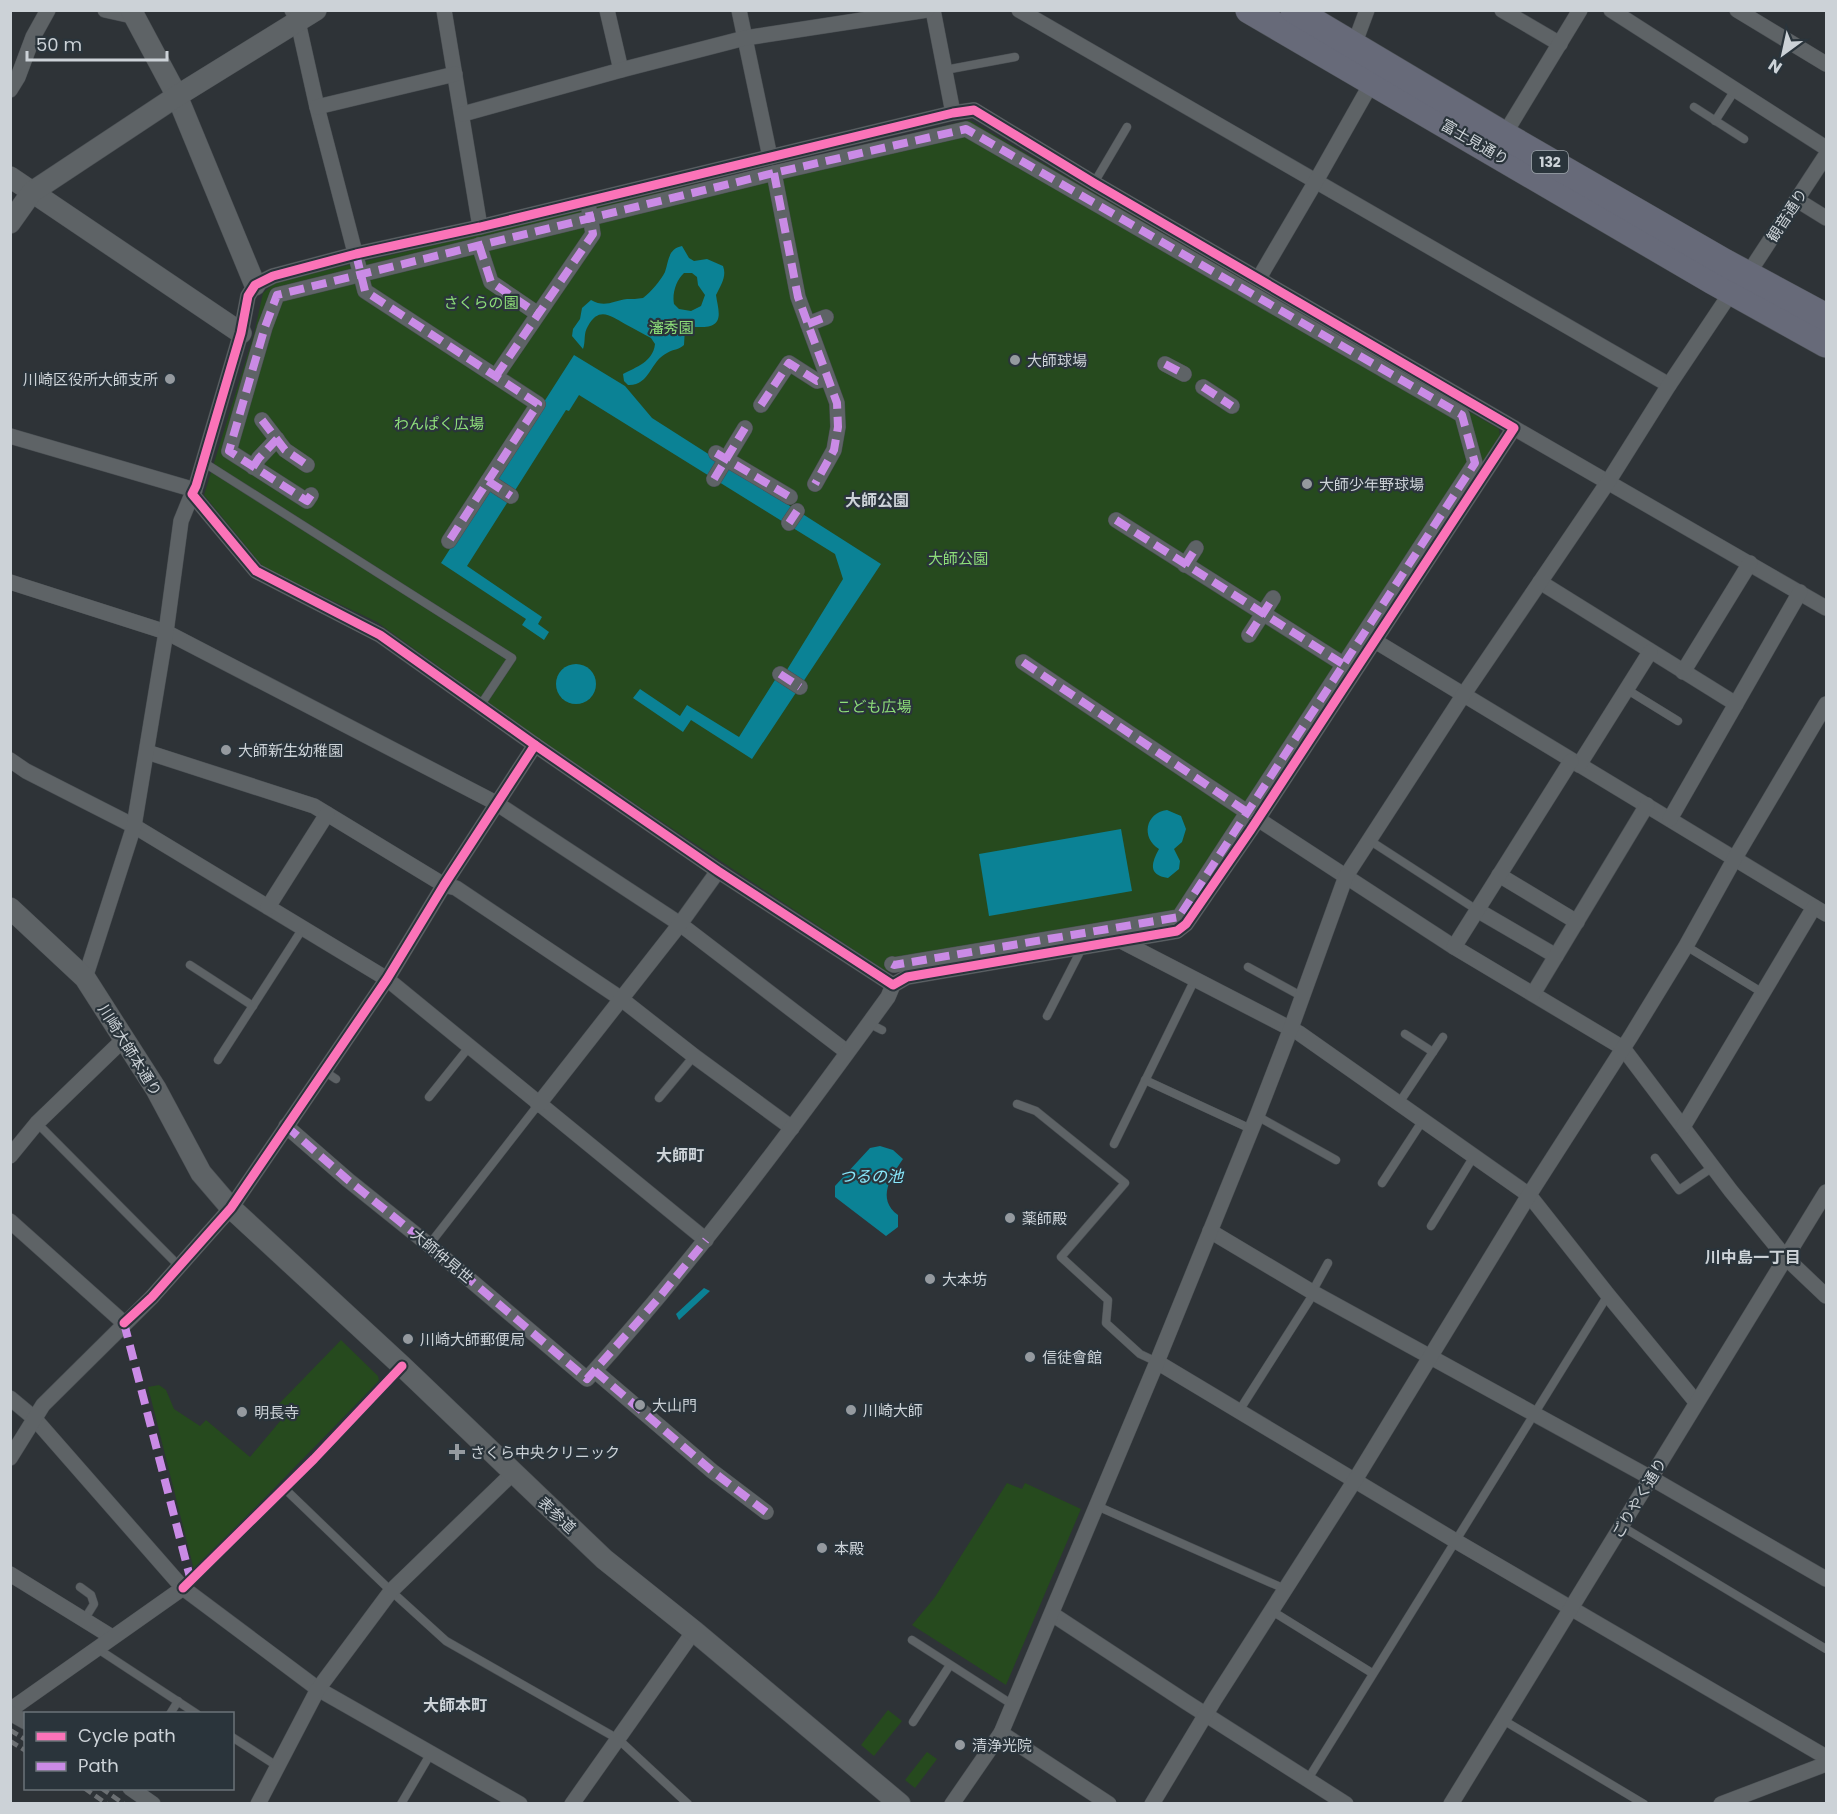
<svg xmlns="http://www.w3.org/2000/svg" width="1837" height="1814" font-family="Poppins,'Noto Sans JP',sans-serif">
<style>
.green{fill:#264a1e}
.water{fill:#0b8295;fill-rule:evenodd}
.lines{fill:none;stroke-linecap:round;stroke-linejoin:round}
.lane-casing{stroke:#4a4f53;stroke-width:9}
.street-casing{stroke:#4a4f53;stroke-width:16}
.secondary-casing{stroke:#4a4f53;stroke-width:22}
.highway-casing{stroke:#4a4f53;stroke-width:28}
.lane{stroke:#5e6366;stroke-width:8}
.street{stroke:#5e6366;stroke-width:15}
.secondary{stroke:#5e6366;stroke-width:21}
.highway{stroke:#676a79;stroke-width:27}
.rail{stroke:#6b6f72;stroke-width:4.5;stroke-dasharray:9 4.5;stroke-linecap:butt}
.quiet{stroke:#ca8be6;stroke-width:8;stroke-dasharray:15 8;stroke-linecap:butt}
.cycleway-casing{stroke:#2a343b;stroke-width:13}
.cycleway{stroke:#fb73b8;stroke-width:9}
.poi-dot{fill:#959a9f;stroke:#2a343b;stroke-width:2}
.labels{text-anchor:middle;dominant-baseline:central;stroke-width:4.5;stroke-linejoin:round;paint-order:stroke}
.shield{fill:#2a343b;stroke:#9ba3a8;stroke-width:1.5}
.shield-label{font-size:14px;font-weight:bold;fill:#ccd2d7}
.street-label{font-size:15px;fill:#ccd2d7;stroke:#2a343b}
.park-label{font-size:15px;fill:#8dde79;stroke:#2a343b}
.poi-label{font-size:15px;fill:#ccd2d7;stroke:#2a343b;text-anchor:start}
.neighbourhood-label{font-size:16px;font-weight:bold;fill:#ccd2d7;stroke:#2a343b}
.water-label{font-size:16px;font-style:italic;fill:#88e7fa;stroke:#2a343b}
</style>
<rect width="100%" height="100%" fill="#2e3337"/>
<g class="green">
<polygon points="969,120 1499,429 1500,437 1178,925 887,972 550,747 377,622 264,568 204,495 254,334 263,293 276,282"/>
<polygon points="341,1340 378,1376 379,1381 194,1570 148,1387 159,1385 166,1390 174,1409 200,1426 206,1420 250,1457 281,1420 272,1411"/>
<polygon points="1007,1483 1022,1489 1025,1483 1081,1509 1006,1685 912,1625 935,1597"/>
<polygon points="888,1710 902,1721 874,1756 861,1745"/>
<polygon points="927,1752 937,1759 915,1788 905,1780"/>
</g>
<g class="water">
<path d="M682,246L689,258L694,261L707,259L723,266C727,276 721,285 716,295C718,310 726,328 700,327C694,327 691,326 685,328L684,345C679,350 673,349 667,353C650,361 650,386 628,385L624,381L623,374C636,367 653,362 655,344L651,338C642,333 634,329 625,324C611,316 599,306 588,326C583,334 586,341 583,349L572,336L573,329L580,319L582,308L591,300C605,308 613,301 627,299C632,299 637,299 643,298C650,293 661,280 665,272C669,260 668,249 682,246ZM684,273H692L697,277L698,285L705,295L701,306L691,311L679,309L674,304C672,294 676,280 684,273Z"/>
<polygon points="574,355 625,386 652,418 881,564 752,759 691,720 683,732 633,698 640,689 680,716 687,705 739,737 780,672 785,673 843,579 835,554 579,395 569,411 566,410 467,566 542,617 538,624 549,632 544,640 522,625 526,619 441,563"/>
<circle cx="576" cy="684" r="20"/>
<path d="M1167,810L1181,816L1186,829L1182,842L1174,849L1180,861L1179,869L1168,878C1147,875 1152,862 1159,849C1141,838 1145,813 1167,810Z"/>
<polygon points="1121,829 1132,891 989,916 979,854"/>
<path d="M880,1146L893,1150L903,1159C891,1176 876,1199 898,1215V1227L886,1236L835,1197V1186L870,1148Z"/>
<polygon points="704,1288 710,1291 679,1320 676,1314"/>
</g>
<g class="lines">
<g class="lane-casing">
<g id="lane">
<polyline points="945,70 1015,57"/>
<polyline points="1694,107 1744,139"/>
<polyline points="1715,121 1735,90"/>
<polyline points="1094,183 1127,127"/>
<polyline points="203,462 512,658 480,706"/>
<polyline points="1626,689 1678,721"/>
<polyline points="1369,840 1477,910"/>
<polyline points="1686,946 1763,993"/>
<polyline points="190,965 253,1006"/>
<polyline points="1248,967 1303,997"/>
<polyline points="1047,1016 1082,948"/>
<polyline points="868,1023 882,1030"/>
<polyline points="1405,1034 1433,1052"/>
<polyline points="218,1060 303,928"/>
<polyline points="324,1071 336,1079"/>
<polyline points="1145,1080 1251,1129"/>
<polyline points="429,1097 469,1047"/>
<polyline points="659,1098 694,1056"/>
<polyline points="1399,1103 1443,1037"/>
<polyline points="1017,1104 1036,1111 1125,1183 1061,1257 1108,1300 1106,1323 1140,1354 1157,1362"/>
<polyline points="1257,1116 1336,1160"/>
<polyline points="37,1123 179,1266"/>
<polyline points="1114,1144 1195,979"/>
<polyline points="1655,1158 1679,1190 1713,1167"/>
<polyline points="1382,1183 1423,1120"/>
<polyline points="1431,1226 1474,1156"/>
<polyline points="429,1245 538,1105"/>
<polyline points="1312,1292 1328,1263"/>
<polyline points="1239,1411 1314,1293"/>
<polyline points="285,1489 391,1591 446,1641 618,1739 688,1804"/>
<polyline points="1097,1506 1285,1589"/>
<polyline points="1621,1526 1826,1649"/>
<polyline points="80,1587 91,1595 94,1604 84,1620"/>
<polyline points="183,1588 314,1459 401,1367"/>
<polyline points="1272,1611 1372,1673"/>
<polyline points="912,1640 1013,1705"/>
<polyline points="98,1649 197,1714"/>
<polyline points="170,1714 178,1701"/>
<polyline points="1503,1720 1644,1804"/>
<polyline points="913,1722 950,1665"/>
<polyline points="232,1737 277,1766"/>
<polyline points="1308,1779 1608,1295"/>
<polyline points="401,1804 431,1753"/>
</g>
</g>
<g class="street-casing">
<g id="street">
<polyline points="105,10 132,16"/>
<polyline points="292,10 298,22 317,107 365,291 538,404 449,541"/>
<polyline points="444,10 480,227"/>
<polyline points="607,10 621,70"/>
<polyline points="739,10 770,157"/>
<polyline points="933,10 953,113"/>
<polyline points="1019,10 1669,385"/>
<polyline points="1502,10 1560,44"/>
<polyline points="1611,10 1826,148"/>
<polyline points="1737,10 1826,64"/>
<polyline points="1357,51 1354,45 1367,10"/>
<polyline points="10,90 18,77 33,37 48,10"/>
<polyline points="317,107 455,74"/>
<polygon points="974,110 1094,183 1514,428 1250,831 1186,924 1177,931 907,977 893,985 718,871 535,745 380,635 256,571 192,494 196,486 241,333 248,296 255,285 273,276 356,254 480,227 953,113"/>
<polyline points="463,114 621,70 745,38 927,10"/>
<polyline points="1504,135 1580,10"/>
<polyline points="774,173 798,297 837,403 838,427 834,450 815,484"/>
<polyline points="1797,200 1826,218"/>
<polyline points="479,245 491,282 538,314"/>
<polyline points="1259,278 1316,181 1372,82 1369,75"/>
<polyline points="808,324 826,317"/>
<polyline points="1165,364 1184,374"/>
<polyline points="496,376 593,234 589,209"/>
<polyline points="1203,387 1232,406"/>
<polyline points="761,405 789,363 817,381 826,379"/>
<polyline points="262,420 285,450 307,465"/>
<polyline points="1514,428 1826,608"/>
<polyline points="10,436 195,490"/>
<polyline points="716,453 790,497"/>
<polyline points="253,467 259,458 277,439"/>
<polyline points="714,479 745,428"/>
<polyline points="488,481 511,496"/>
<polyline points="311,495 307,501 229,451 265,327 277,295 774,173 966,129 1462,415 1475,463 1179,917 894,965 892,964"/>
<polyline points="1116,520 1343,664"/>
<polyline points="789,523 797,511"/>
<polyline points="1185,565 1196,548"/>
<polyline points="10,582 166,632 496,803 680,924 847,1052"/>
<polyline points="1540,582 1736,704"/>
<polyline points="1249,635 1273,598"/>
<polyline points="1375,641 1826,914"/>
<polyline points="1023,662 1247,812 1454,947 1623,1048 1731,1191 1786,1258 1826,1296"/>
<polyline points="1683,672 1750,563"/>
<polyline points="780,674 800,687"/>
<polyline points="147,752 314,806 444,885 456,888 620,998 694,1056 792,1128"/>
<polyline points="10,760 26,771 134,826 387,979 706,1240"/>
<polyline points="1579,765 1650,652"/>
<polyline points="1670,819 1800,592"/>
<polyline points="1499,875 1577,922"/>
<polyline points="268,907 327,814"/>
<polyline points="1477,910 1556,956"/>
<polyline points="1121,941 1299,1033 1529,1195 1608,1295 1696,1402"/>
<polyline points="1454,947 1571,761"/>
<polyline points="85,978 134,826 166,632 181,521 192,494"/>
<polyline points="1533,994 1647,805"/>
<polyline points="538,1105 680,924 718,871"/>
<path d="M286,1126L348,1180L429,1245L587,1379C696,1259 793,1128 888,997L893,985"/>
<polyline points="1683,1127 1814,907"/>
<polyline points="10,1156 37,1123 124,1039"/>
<polyline points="10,1221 124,1323"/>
<polyline points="1210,1231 1314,1293 1651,1478 1826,1579"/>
<polyline points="1157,1362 1454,1540 1826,1757"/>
<polyline points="595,1371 712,1471 766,1512"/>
<polyline points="10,1398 34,1418 183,1588 318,1689 520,1804"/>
<polyline points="10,1458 43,1405 152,1297 231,1208 387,979 444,885 535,745"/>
<polyline points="10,1574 112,1637"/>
<polyline points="1052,1614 1186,1702 1346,1804"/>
<polyline points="10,1710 183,1588"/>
<polyline points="10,1713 26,1722"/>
<polyline points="1001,1733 1109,1804"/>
<polyline points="130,1788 153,1804"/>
<polyline points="258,1804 318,1689 391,1591 513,1473"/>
<polyline points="572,1804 694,1631"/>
<polyline points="952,1804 1001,1733 1157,1362 1257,1116 1291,1028 1346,876 1464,694 1608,482 1669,385 1732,291 1748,274 1826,155"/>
<polyline points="1152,1804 1215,1699 1355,1480 1529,1195 1631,1036 1686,946 1735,858 1826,704"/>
<polyline points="1451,1804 1826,1192"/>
<polyline points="1721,1804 1826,1764"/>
</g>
</g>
<g class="secondary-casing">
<g id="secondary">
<polyline points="131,10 177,96 255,285"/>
<polyline points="10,177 241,333"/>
<polyline points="10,223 32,192 177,96 316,10"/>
<polyline points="10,908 85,978 156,1089 201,1173 231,1208 402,1366 604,1559 694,1631 900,1804"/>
</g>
</g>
<g class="highway-casing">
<g id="highway">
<polyline points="1249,10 1713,281 1826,344"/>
<polyline points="1294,10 1504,135 1724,262 1826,317"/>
</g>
</g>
<use href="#lane" class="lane"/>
<use href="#street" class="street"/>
<use href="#secondary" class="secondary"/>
<use href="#highway" class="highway"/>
<g class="rail">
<polyline points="10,1730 26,1740"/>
<polyline points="10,1741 26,1751"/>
<polyline points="84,1788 107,1804"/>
<polyline points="101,1788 124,1804"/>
</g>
<g class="quiet">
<polyline points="774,173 798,297 837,403 838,427 834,450 815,484"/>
<polyline points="479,245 491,282 538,314"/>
<polyline points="356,254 365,291 538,404 449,541"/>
<polyline points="808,324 826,317"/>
<polyline points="1165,364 1184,374"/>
<polyline points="496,376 593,234 589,212"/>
<polyline points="1203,387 1232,406"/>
<polyline points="761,405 789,363 817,381 826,379"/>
<polyline points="262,420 285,450 307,465"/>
<polyline points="716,453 790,497"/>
<polyline points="253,467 259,458 277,439"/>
<polyline points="714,479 745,428"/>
<polyline points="488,481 511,496"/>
<polyline points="311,495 307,501 229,451 265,327 277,295 774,173 966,129 1462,415 1475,463 1179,917 894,965 892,964"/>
<polyline points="1116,520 1343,664"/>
<polyline points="789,523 797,511"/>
<polyline points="1185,565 1196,548"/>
<polyline points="1249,635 1273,598"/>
<polyline points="1023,662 1253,816"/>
<polyline points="780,674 800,687"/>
<polyline points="286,1126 348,1180 429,1245 587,1379 657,1300 706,1240"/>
<polyline points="124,1323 191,1581"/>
<polyline points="595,1371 712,1471 766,1512"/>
</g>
<g class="cycleway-casing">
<g id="cycleway">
<polygon points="974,110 1094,183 1514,428 1250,831 1186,924 1177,931 907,977 893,985 718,871 535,745 380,635 256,571 192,494 196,486 241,333 248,296 255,285 273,276 356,254 480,227 953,113"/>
<polyline points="124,1323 152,1297 231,1208 387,979 444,885 535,745"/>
<polyline points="183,1588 314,1459 402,1366"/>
</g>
</g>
<use href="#cycleway" class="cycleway"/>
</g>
<g class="poi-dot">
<circle cx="1015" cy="360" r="6"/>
<circle cx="170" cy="379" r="6"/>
<circle cx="1307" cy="484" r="6"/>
<circle cx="226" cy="750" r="6"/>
<circle cx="1010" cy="1218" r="6"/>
<circle cx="930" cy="1279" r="6"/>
<circle cx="408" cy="1339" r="6"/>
<circle cx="1030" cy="1357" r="6"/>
<circle cx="640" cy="1405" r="6"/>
<circle cx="851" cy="1410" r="6"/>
<circle cx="242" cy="1412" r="6"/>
<path d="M454 1443h6v6h6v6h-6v6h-6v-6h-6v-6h6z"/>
<circle cx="822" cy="1548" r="6"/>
<circle cx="960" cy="1745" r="6"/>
</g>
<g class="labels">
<rect class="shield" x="1532" y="151" width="36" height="22" rx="4.5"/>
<g class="shield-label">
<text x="1550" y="162">132</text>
</g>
<g class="street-label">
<text transform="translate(1475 142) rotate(30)">富士見通り</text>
<text transform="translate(1787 215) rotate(-57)">観音通り</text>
<text transform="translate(130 1050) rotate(58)">川崎大師本通り</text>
<text transform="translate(442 1256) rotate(40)">大師仲見世</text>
<text transform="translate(1639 1498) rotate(-59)">ごりやく通り</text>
<text transform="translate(557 1515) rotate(43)">表参道</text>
</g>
<g class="park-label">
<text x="481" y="302">さくらの園</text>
<text x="671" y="327">瀋秀園</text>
<text x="439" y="423">わんぱく広場</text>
<text x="958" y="558">大師公園</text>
<text x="874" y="706">こども広場</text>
</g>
<g class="poi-label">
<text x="1027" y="360">大師球場</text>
<text x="158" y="379" text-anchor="end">川崎区役所大師支所</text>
<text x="1319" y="484">大師少年野球場</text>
<text x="238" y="750">大師新生幼稚園</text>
<text x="1022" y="1218">薬師殿</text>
<text x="942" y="1279">大本坊</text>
<text x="420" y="1339">川崎大師郵便局</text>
<text x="1042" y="1357">信徒會館</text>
<text x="652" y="1405">大山門</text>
<text x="863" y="1410">川崎大師</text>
<text x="254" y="1412">明長寺</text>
<text x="470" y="1452">さくら中央クリニック</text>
<text x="834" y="1548">本殿</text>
<text x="972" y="1745">清浄光院</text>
</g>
<g class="neighbourhood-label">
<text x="877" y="500">大師公園</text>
<text x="680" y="1155">大師町</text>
<text x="1753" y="1257">川中島一丁目</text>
<text x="455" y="1705">大師本町</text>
</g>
<g class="water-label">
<text x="871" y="1176">つるの池</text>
</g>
</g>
<rect width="1837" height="1814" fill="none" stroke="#ccd2d7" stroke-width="24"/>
<rect x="24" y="1712" width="210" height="78" fill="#2a343b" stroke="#6b7379" stroke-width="1.5"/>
<rect x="36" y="1732" width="30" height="9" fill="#fb73b8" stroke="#6b7379" stroke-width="1.5"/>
<text x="78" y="1742" font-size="18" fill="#ccd2d7">Cycle path</text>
<rect x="36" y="1762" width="30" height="9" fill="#ca8be6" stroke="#6b7379" stroke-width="1.5"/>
<text x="78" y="1772" font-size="18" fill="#ccd2d7">Path</text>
<g transform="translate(1783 54) rotate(213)" stroke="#2a343b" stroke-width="4.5" paint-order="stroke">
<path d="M0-4.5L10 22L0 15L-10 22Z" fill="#ccd2d7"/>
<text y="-9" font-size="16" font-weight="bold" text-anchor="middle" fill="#ccd2d7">N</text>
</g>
<path d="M27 51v9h140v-9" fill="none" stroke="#ccd2d7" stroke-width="3"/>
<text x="36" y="51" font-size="18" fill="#ccd2d7" stroke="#2a343b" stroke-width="4.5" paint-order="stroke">50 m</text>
</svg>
